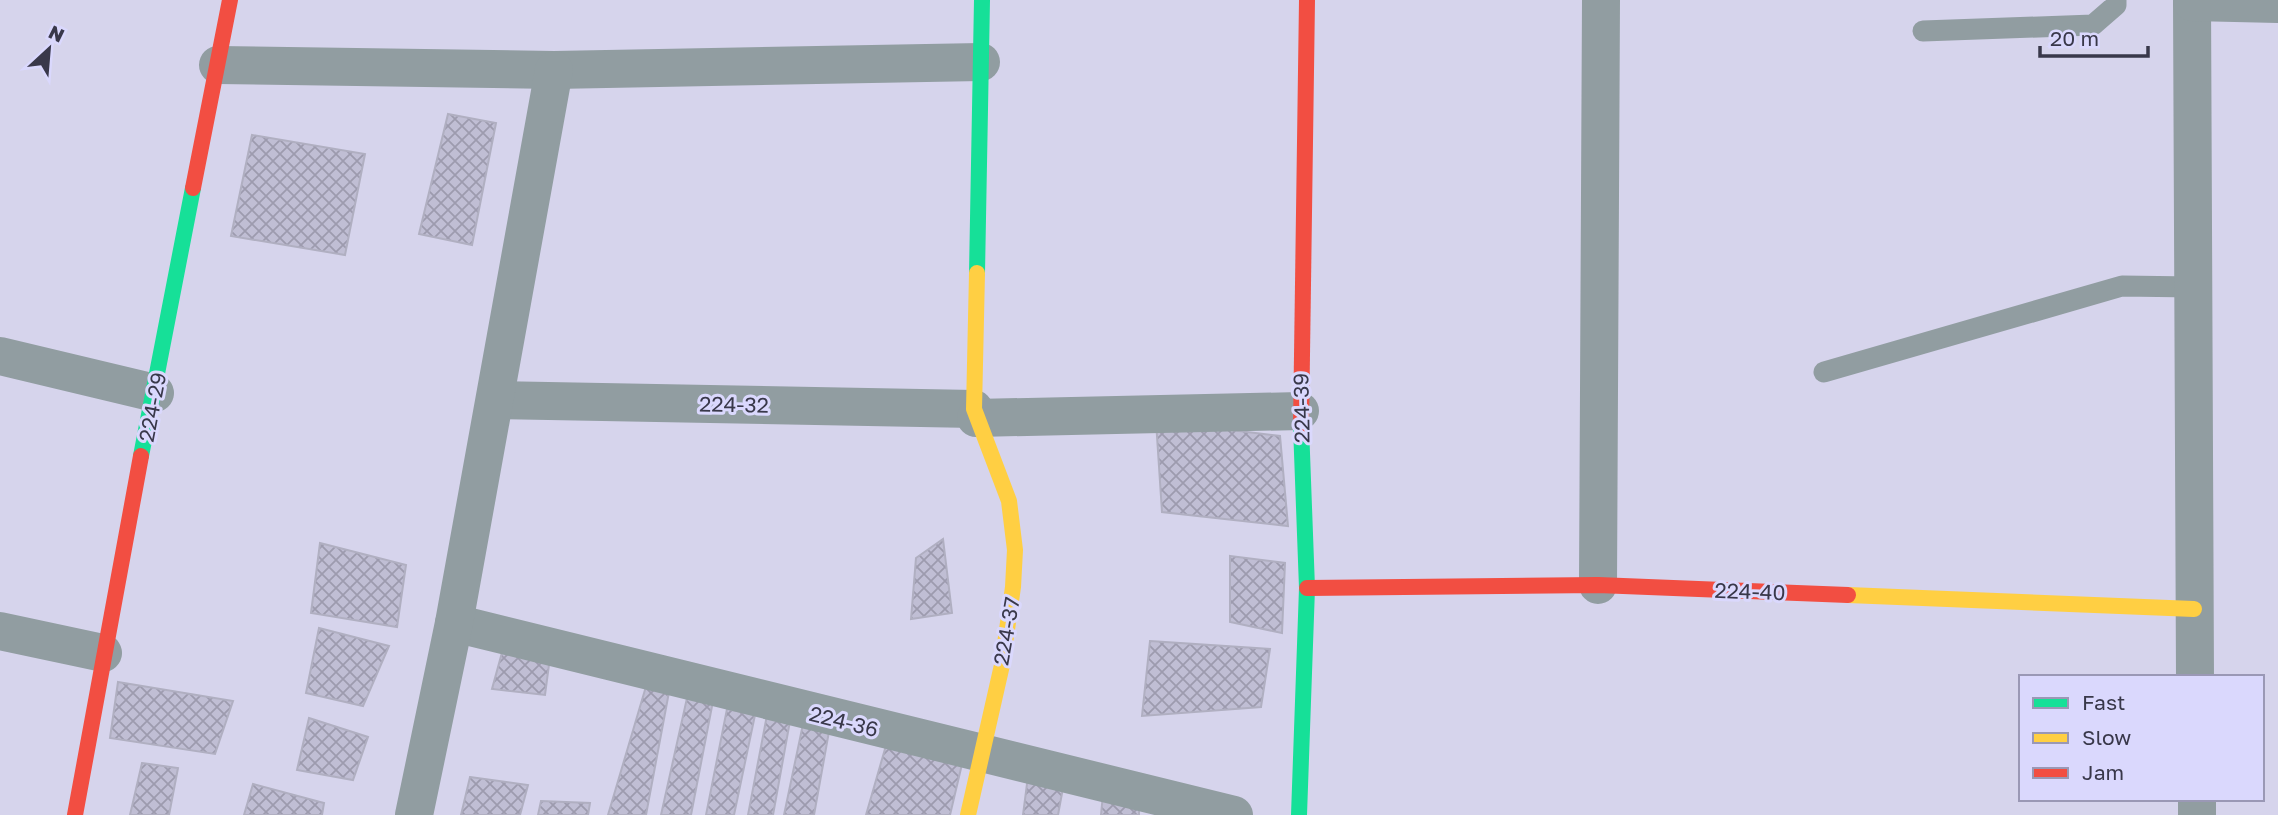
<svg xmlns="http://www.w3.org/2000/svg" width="2278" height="815" font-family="'Golos Text',sans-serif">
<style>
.building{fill:url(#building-cross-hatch);stroke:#b0afc1;stroke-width:2}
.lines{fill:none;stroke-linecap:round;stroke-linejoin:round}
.lane{stroke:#919da1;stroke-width:21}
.street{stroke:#919da1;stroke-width:38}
.fast{stroke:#16e098;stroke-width:16}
.slow{stroke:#ffcf43;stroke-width:16}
.jam{stroke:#f24e42;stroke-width:16}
.labels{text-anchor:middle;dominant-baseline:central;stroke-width:6;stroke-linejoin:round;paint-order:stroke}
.street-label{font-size:21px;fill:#39384a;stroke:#dad8fd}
</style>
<defs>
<pattern id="building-cross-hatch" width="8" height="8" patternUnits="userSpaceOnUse" patternTransform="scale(1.75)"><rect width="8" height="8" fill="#c0bed4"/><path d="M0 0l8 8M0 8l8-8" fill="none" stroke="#9d9bae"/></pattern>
</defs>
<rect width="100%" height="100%" fill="#d6d4ec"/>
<g class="building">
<polygon points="448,114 496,123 472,245 419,234"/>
<polygon points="252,135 365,154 345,255 231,236"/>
<polygon points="1156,421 1280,436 1288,526 1162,512"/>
<polygon points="943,539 952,613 911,619 916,558"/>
<polygon points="320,543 406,565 397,627 311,613"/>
<polygon points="1230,556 1285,563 1282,633 1230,622"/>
<polygon points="319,628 389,646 363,706 306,693"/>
<polygon points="1150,641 1270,649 1261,707 1142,716"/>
<polygon points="503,649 550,657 545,695 492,689"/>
<polygon points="118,682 233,701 215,754 110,738"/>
<polygon points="647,683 669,692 646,815 608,815"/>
<polygon points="687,698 713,701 691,815 661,815"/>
<polygon points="727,709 755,715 734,815 706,815"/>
<polygon points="767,715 790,721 773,815 748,815"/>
<polygon points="309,718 368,737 353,780 297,770"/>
<polygon points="803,724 830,726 814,815 784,815"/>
<polygon points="889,735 962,764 950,815 866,815"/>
<polygon points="142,763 178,768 169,815 130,815"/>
<polygon points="1028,776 1063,788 1058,815 1023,815"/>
<polygon points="470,777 528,785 520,815 461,815"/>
<polygon points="253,784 324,803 322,815 244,815"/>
<polygon points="1103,794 1139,803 1139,815 1101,815"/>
<polygon points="541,801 590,803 588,815 538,815"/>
</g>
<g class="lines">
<g class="lane">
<polyline points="1923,31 2093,25 2116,5 2116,0"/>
<polyline points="1824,372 2122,286 2194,287"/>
</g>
<g class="street">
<polyline points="2192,0 2195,677"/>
<polyline points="2192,2 2278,4"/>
<polyline points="218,65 554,70 981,62"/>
<polyline points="0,356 155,393"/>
<polyline points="495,400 974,409"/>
<polyline points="976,418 1300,411"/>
<polyline points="1598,585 1601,0"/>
<polyline points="454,623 1234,815"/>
<polyline points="0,631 103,653"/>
<polyline points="2197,799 2197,815"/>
<polyline points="414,815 454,623 554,70"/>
</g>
<g class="fast">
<polyline points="977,273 982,0"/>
<polyline points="141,456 193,188"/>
<polyline points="1299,815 1307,588 1301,426"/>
</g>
<g class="slow">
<polyline points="1848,595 2194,609"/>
<polyline points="968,815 1002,665 1013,587 1015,550 1009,501 974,409 977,273"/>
</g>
<g class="jam">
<polyline points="193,188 230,0"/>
<polyline points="1301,426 1307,0"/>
<polyline points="1307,588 1598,585 1848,595"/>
<polyline points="75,815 141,456"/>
</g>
</g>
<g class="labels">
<g class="street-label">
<text transform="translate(734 404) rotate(1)">224-32</text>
<text transform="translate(152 407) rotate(-79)">224-29</text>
<text transform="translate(1301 408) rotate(-91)">224-39</text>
<text transform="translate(1750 591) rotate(2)">224-40</text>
<text transform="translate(1006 631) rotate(-80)">224-37</text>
<text transform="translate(844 721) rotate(14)">224-36</text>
</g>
</g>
<rect x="2019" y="675" width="245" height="126" fill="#dad8fd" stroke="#9a98b5" stroke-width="2"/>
<rect x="2033" y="698" width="35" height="10" fill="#16e098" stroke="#9a98b5" stroke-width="2"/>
<text x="2082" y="710" font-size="21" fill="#39384a">Fast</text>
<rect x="2033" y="733" width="35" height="10" fill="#ffcf43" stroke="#9a98b5" stroke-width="2"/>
<text x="2082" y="745" font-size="21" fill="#39384a">Slow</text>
<rect x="2033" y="768" width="35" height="10" fill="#f24e42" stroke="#9a98b5" stroke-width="2"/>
<text x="2082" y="780" font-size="21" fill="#39384a">Jam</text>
<g transform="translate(49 49) rotate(26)" stroke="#dad8fd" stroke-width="5" paint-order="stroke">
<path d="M0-5L12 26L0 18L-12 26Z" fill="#39384a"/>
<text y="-10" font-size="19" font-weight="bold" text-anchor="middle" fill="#39384a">N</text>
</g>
<path d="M2040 46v10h108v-10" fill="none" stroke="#39384a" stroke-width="3.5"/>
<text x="2050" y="46" font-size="21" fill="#39384a" stroke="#dad8fd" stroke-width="5" paint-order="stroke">20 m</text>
</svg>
